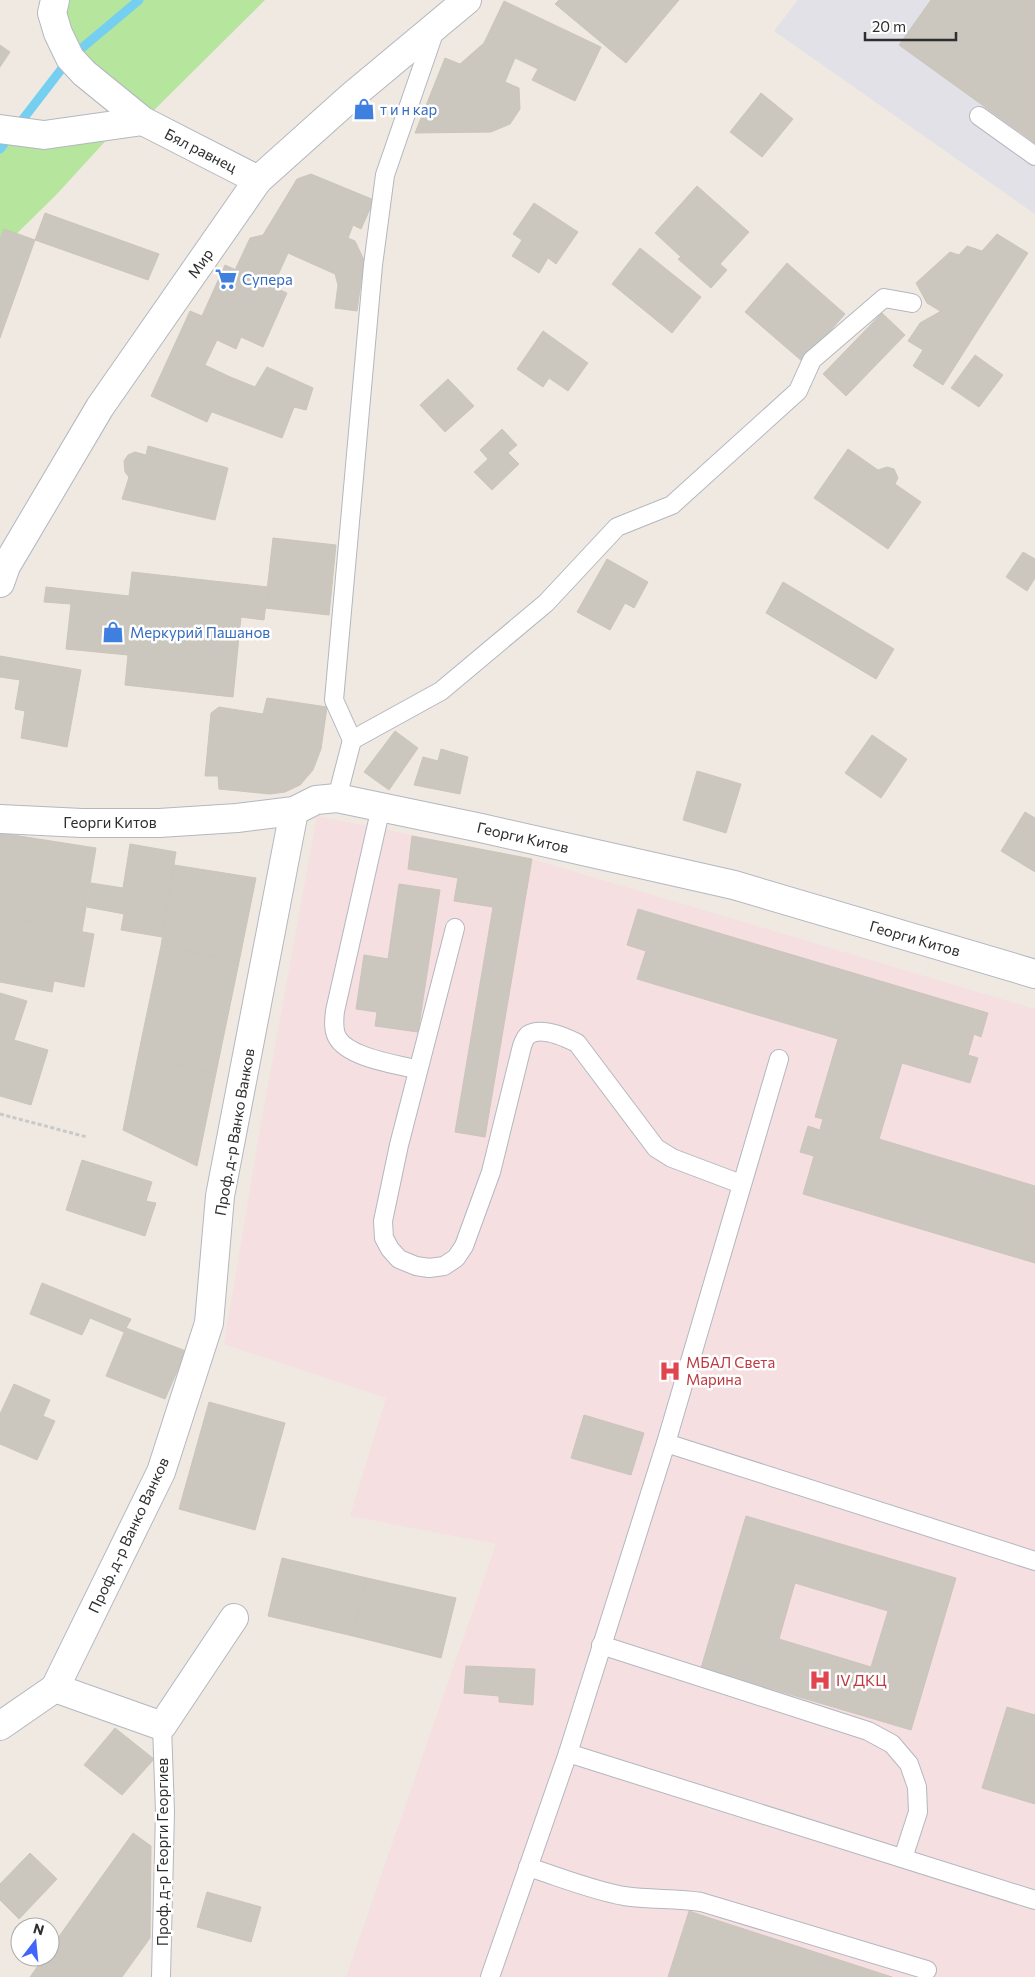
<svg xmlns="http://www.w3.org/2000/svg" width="1035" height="1977" font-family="Commissioner,sans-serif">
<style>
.industrial{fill:#e3e1e8}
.medical{fill:#f5dfe0}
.green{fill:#b6e59e}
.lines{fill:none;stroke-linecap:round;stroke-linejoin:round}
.stream{stroke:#75cff0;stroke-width:9}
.building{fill:#cbc7bf;stroke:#cbc5ba;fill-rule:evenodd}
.service-casing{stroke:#b4b7c1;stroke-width:20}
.minor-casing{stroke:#b4b7c1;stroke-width:30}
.path{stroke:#c9c9c9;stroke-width:3;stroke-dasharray:4 2.5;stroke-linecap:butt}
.service{stroke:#fff;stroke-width:18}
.minor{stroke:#fff;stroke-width:28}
.labels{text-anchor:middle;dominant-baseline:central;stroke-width:5;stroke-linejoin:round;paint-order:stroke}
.shop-label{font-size:15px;fill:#366cbe;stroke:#fff;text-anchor:start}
.street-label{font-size:15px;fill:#2e2e2e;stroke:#fff}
.health-label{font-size:15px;fill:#be3a42;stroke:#fff;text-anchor:start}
</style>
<rect width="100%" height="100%" fill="#efe9e1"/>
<polygon class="industrial" points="798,0 1035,0 1035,214 774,31"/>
<polygon class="medical" points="317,816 532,859 1035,1009 1035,1977 346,1977 496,1544 350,1516 386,1398 224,1344 259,1135"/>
<g class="green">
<polygon points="66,0 265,0 143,121 58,33"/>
<polygon points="121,124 56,195 0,250 0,129"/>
</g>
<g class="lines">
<polyline class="stream" points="0,149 70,58 139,0"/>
</g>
<g class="building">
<polygon points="559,0 679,0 626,63 555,4"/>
<polygon points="931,0 1035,0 1035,143 899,45"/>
<polygon points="504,1 601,47 575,101 532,80 538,69 484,43"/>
<polygon points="484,43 515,58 505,82 519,88 520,109 510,124 491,132 415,133 445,58 460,64"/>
<polygon points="0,45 10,52 0,67"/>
<polygon points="761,93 793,119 762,157 730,132"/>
<polygon points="311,174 374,200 361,229 353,225 348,238 355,241 364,260 357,311 335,308 338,285 335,274 288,253 273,286 235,270 250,238 263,235 297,179"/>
<polygon points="697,186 749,232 720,264 727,270 711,288 678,259 681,257 655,233"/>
<polygon points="534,203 578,232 556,264 548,258 539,273 512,256 522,240 513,234"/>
<polygon points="45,213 159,254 148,280 35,240"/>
<polygon points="4,229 35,240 0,338 0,239"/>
<polygon points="997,234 1028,253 976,333 927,303 916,283 950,252 959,255 967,246 982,251"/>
<polygon points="640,248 701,297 672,333 612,284"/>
<polygon points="787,263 845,314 803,362 745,312"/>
<polygon points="225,265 287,293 263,347 241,337 236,349 217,340 205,365 228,376 207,422 151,396 190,311 202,316"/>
<polygon points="941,311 976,333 943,385 913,366 923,350 908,341 920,323"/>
<polygon points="882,313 905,335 846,396 823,374"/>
<polygon points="543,331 588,363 568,391 549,378 543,387 517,369"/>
<polygon points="975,355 1003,375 979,407 951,388"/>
<polygon points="267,367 313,388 306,410 294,407 282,438 212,412 228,376 255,387"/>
<polygon points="448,379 474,406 445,432 420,405"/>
<polygon points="502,429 517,445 508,453 519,464 492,490 474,472 488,459 480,450"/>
<polygon points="148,446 228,468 215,520 122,499 129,477 125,472 124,461 128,455 135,452 146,455"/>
<polygon points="848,449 878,470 887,467 894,469 898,478 895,484 921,502 888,549 814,498"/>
<polygon points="273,538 336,545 329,615 265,608"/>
<polygon points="1023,552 1035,559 1035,578 1027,591 1006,577"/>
<polygon points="607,559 648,582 634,608 625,603 610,630 577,612"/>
<polygon points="132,572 268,587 264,620 241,617 233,697 125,685 128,655 66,649 71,604 44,602 46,587 129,596"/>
<polygon points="783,582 894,649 876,679 766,613"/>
<polygon points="0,656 81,670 67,747 21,738 25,711 15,709 20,680 0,677"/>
<polygon points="267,698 327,707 321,749 313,770 300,785 285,792 270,794 219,789 218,776 205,776 211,713 219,707 263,714"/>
<polygon points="395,731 418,748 389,790 364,772"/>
<polygon points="872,735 907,759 881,798 845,773"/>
<polygon points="441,749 468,757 460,794 414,785 423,757 438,761"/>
<polygon points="697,771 741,784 726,833 683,820"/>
<polygon points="1025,812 1035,818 1035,872 1001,851"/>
<polygon points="0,833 96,848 82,931 0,916"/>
<polygon points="412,836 532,859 485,1137 455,1132 493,907 454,901 458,878 408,869"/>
<polygon points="130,844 176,852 162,937 121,930 124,914 87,907 91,883 123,888"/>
<polygon points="174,865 256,878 239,962 161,946"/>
<polygon points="399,884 440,890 418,1032 375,1026 377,1012 356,1009 364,955 388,959"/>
<polygon points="638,909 988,1013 981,1037 974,1034 968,1055 978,1058 970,1083 902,1063 879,1139 1035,1186 1035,1263 803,1194 814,1156 800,1152 808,1126 820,1130 823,1119 815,1117 838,1039 637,979 646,951 627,945"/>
<polygon points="0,916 94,934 84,987 54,981 52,992 0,982"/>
<polygon points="161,946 239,962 216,1073 138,1056"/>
<polygon points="0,993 27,1001 14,1040 48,1050 31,1105 0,1096"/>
<polygon points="138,1056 216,1073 197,1166 123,1130"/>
<polygon points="82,1160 152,1182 146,1201 156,1203 145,1236 66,1210"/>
<polygon points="42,1283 131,1319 124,1332 90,1318 82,1335 30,1314"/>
<polygon points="126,1328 186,1351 165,1399 106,1376"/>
<polygon points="14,1384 50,1400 43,1416 55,1421 37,1460 0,1444 0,1414"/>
<polygon points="209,1402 285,1423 255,1530 179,1509"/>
<polygon points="584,1415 644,1433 631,1475 571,1458"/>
<path d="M746,1516L956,1578L911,1730L701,1668ZM795,1583L888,1611L871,1667L779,1639Z"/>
<polygon points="282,1558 367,1578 353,1636 268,1616"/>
<polygon points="367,1578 456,1598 441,1658 353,1636"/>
<polygon points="466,1666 535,1669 533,1705 499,1702 499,1696 464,1693"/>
<polygon points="1007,1707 1035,1715 1035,1804 982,1788"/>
<polygon points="115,1728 154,1759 122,1795 84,1765"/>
<polygon points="133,1833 151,1846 150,1938 122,1977 60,1977 40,1963 44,1957 50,1957 50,1949"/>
<polygon points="30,1853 57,1879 19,1919 0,1900 0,1884"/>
<polygon points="207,1892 261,1907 251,1942 197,1927"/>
<polygon points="689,1911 710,1918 892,1977 668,1977"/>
<polygon points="40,1963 60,1977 30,1977"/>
</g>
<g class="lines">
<g class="service-casing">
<g id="service">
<polyline points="979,116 1035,156"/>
<polyline points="352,740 441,691 546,603 617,527 672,505 798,391 812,360 884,298 912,303"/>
<polyline points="337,798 352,740 334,700 373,265 385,175 436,27"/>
<path d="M381,807L335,1011C334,1020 333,1029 337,1037C348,1058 397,1064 418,1070"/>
<path d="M455,928L399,1145L383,1221L384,1238L390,1249L399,1259L416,1266L429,1268L444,1266L456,1258L464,1246L491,1172L522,1046C523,1043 526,1037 528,1035C541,1026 565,1037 577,1043L656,1148L672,1158L741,1184"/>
<polyline points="666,1443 1035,1561"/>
<polyline points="601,1645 868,1731 892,1744 909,1764 917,1787 918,1812 903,1858"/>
<polyline points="568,1753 1035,1900"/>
<path d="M528,1867C560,1877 591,1890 624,1896C650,1900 675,1898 701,1902L927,1970"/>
<polyline points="161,1977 165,1812 162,1726"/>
<polyline points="490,1977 568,1753 666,1443 779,1059"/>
</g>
</g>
<g class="minor-casing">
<g id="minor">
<polyline points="55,0 52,13 58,33 70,58 84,73 143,121 258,180"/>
<polyline points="0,129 44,135 143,121"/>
<polyline points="0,583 6,566 100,407 258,180 353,95 467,0"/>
<polyline points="0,819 82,823 159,823 237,818 294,811 316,800 337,798 481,828 734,885 1035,974"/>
<polyline points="55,1688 162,1726 234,1618"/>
<polyline points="0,1726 55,1688 161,1472 209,1323 220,1196 294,811"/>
</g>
</g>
<polyline class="path" points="0,1114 87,1137"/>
<use href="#service" class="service"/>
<use href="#minor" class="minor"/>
</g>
<defs>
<g id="shop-bare" transform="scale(1.725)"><path d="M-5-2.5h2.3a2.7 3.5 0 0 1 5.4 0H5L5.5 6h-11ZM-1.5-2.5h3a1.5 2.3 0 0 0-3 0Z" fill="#3f7fe0" stroke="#fff" stroke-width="2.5" paint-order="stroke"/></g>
<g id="supermarket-bare" transform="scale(1.725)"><path d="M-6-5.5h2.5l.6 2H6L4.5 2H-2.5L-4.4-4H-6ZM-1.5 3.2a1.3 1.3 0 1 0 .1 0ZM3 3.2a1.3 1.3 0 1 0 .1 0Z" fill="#3f7fe0" stroke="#fff" stroke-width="2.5" paint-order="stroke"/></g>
<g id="hospital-bare" transform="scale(1.725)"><path d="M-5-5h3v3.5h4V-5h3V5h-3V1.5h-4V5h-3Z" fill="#e0444e" stroke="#fff" stroke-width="2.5" paint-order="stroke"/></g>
</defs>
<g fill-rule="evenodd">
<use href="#shop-bare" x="364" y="109"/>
<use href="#supermarket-bare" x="226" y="279"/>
<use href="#shop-bare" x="113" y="632"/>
<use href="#hospital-bare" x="670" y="1371"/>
<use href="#hospital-bare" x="820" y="1680"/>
</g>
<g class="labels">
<g class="shop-label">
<text x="380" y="109">т и н кар</text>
<text x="242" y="279">Супера</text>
<text x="130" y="632">Меркурий Пашанов</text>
</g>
<g class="street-label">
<text transform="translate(201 150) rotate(27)">Бял равнец</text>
<text transform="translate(200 263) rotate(-55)">Мир</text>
<text x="110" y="822">Георги Китов</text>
<text transform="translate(523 837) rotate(13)">Георги Китов</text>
<text transform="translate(915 938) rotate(16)">Георги Китов</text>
<text transform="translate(234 1132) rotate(-80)">Проф. д-р Ванко Ванков</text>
<text transform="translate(128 1535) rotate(-65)">Проф. д-р Ванко Ванков</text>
<text transform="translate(162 1852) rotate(-90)">Проф. д-р Георги Георгиев</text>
</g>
<g class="health-label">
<text x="686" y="1362">МБАЛ Света<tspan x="686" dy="17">Марина</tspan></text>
<text x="836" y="1680">IV ДКЦ</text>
</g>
</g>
<g transform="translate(35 1942) rotate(16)"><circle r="24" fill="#ffffff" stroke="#ababab"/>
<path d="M0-4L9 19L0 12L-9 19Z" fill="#4264fb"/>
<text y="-8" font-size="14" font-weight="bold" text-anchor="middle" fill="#2e2e2e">N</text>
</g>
<path d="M865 32v8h91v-8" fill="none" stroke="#2e2e2e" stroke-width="2.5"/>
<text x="872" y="32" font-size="15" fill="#2e2e2e" stroke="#ffffff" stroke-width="4" paint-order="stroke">20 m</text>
</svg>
